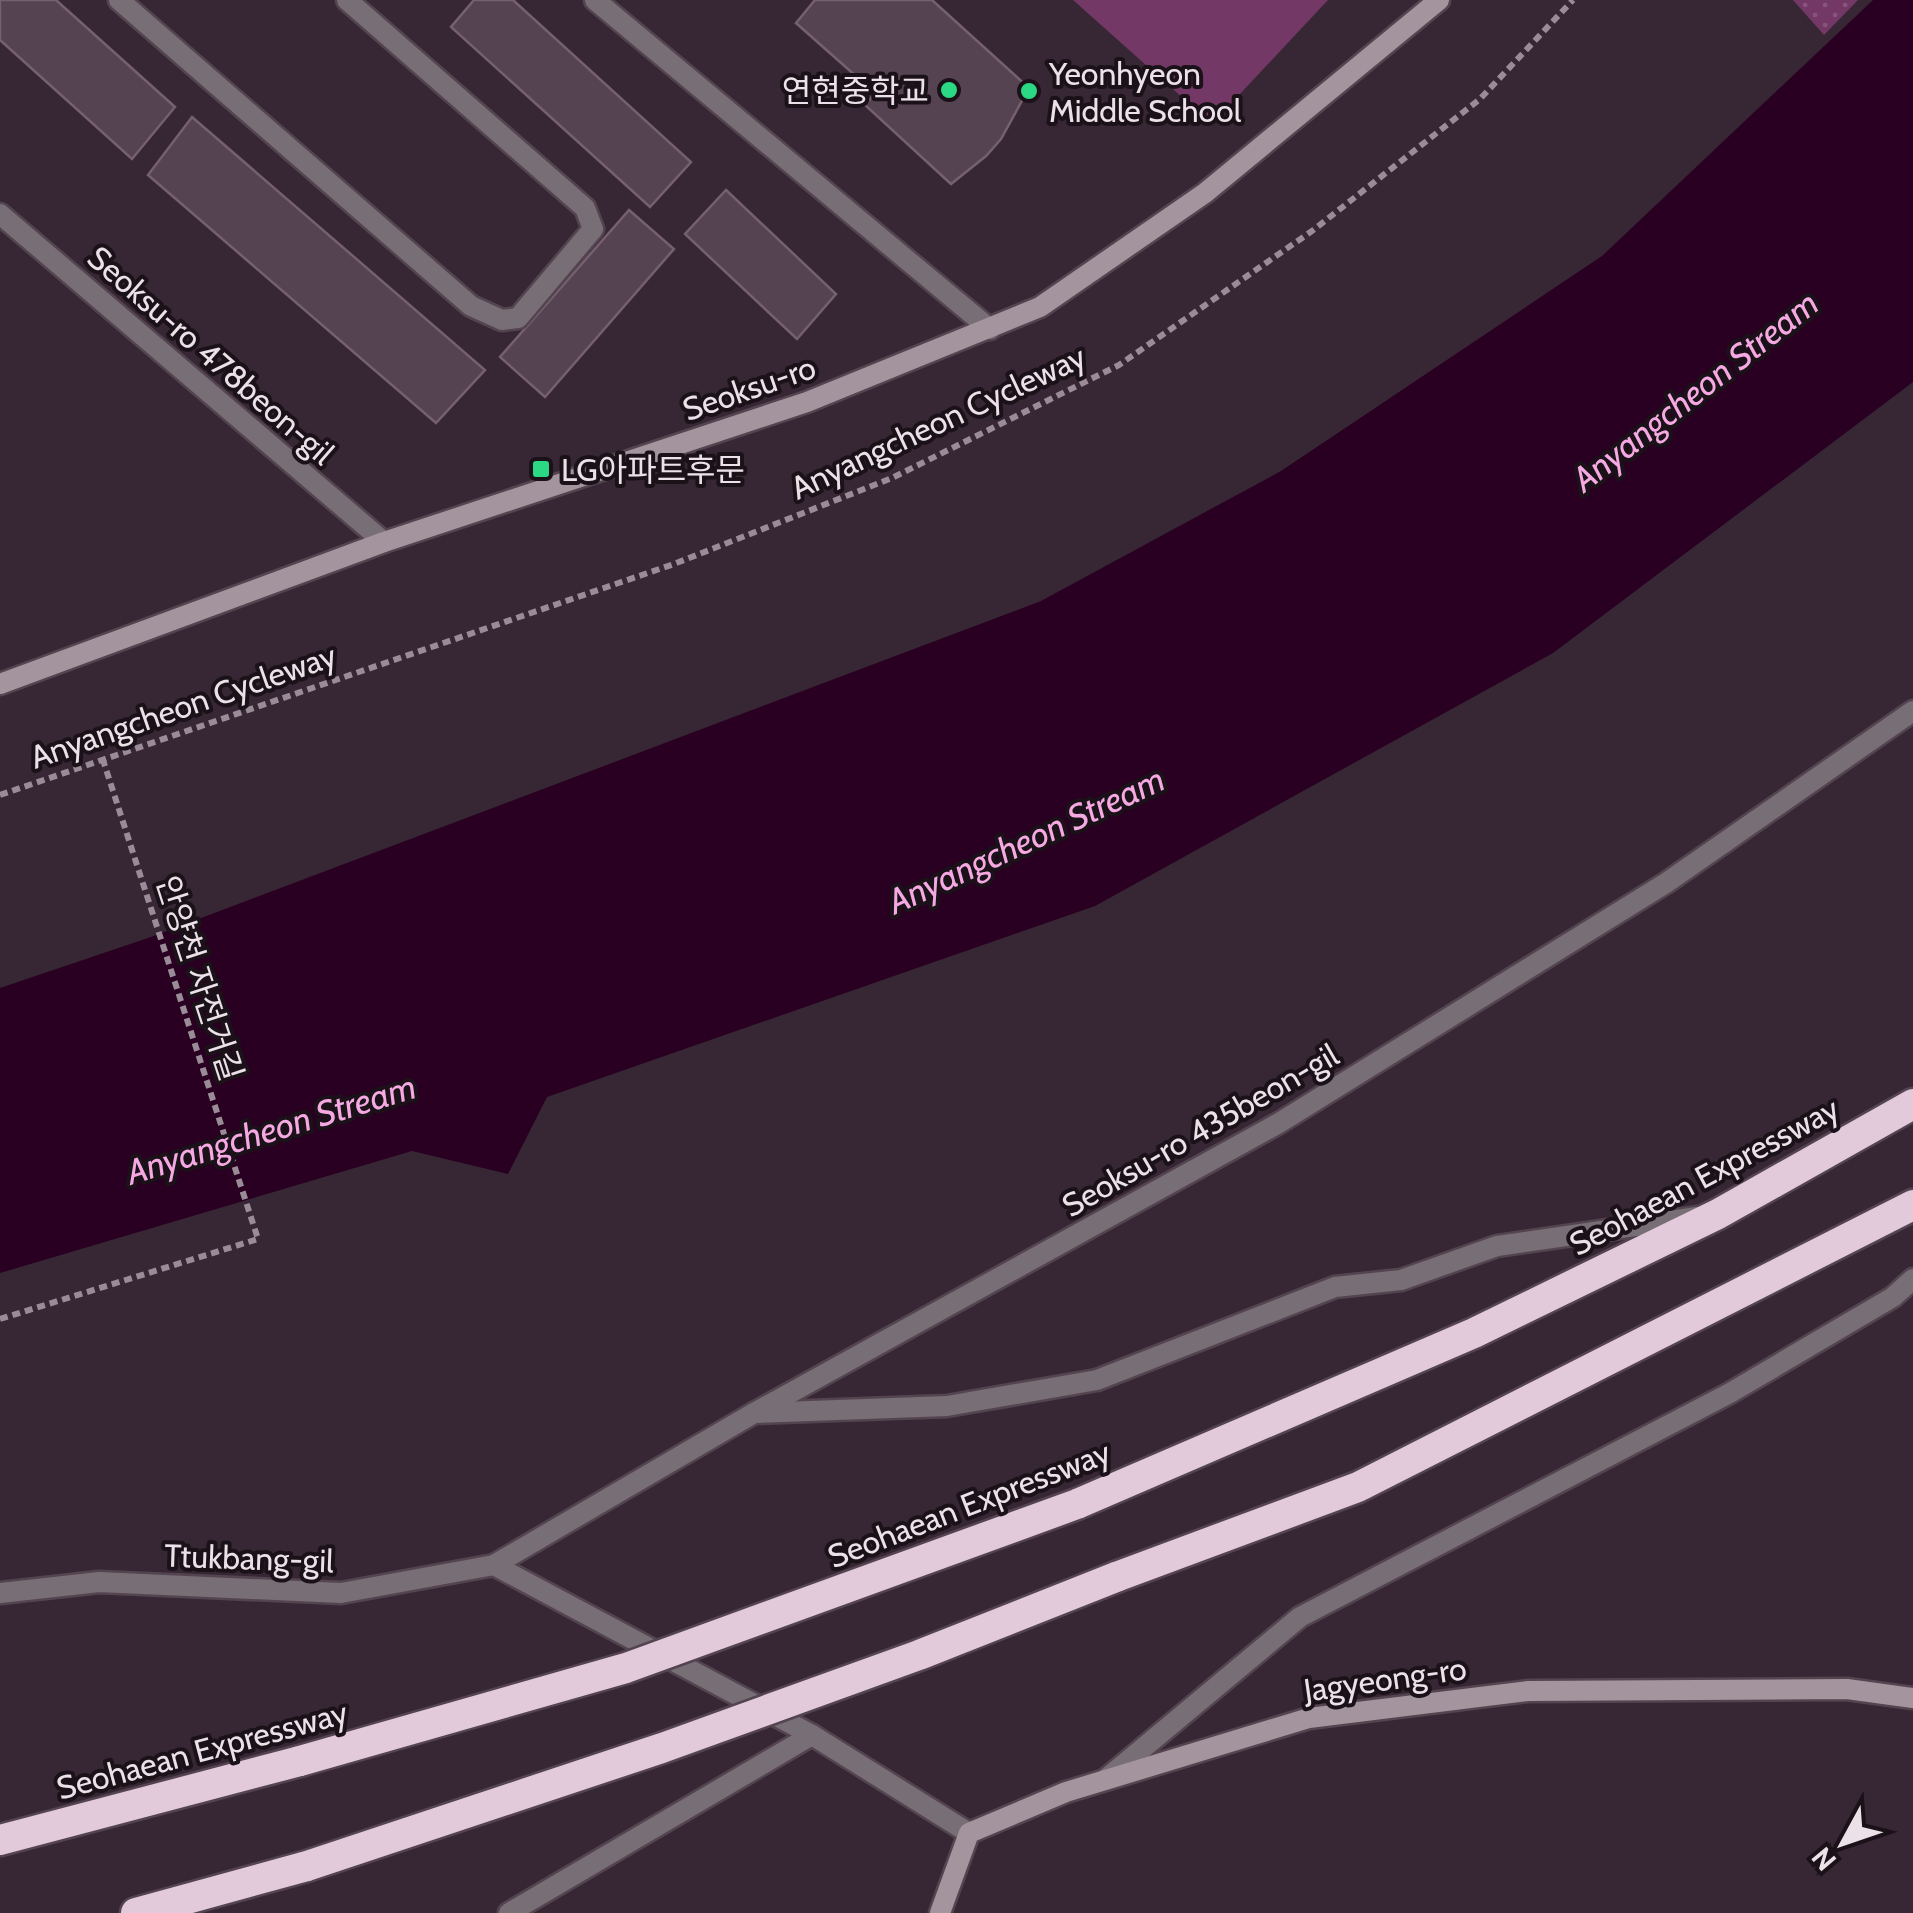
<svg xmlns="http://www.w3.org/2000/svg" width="1913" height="1913" font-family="Cabin,'Noto Sans KR',sans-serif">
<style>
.park{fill:url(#park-dots)}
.pitch{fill:#733866}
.water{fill:#290022}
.building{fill:#564351;stroke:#75606f;stroke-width:2.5}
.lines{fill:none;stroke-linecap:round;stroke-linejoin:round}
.lane-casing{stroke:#544450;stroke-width:25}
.street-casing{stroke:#544450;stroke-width:25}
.secondary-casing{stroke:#544450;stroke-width:25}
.highway-casing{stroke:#544450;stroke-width:35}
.path{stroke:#9a8c96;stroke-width:6;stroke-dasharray:8 5;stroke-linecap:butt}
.lane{stroke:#786e75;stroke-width:20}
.street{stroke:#786e75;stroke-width:20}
.secondary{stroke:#a3949e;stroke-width:20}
.highway{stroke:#e2cadb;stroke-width:30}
.highway-bridge-casing{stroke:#544450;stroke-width:35;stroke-linecap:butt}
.highway-bridge{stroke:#e2cadb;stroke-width:30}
.poi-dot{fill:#2bd884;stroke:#1a1218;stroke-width:4}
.labels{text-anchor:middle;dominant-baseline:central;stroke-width:8;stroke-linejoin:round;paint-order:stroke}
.poi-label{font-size:32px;fill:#ece0e9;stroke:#1a1218;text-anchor:start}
.street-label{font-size:32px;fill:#ece0e9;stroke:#1a1218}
.water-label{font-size:35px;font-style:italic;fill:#f6a8e3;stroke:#1a1218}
</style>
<defs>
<pattern id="park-dots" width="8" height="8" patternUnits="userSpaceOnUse" patternTransform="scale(2.5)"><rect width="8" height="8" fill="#733866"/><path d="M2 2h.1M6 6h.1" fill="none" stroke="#87547c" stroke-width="1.8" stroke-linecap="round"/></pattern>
</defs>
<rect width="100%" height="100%" fill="#372633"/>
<polygon class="park" points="1793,0 1858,0 1824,35"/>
<polygon class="pitch" points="1073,0 1328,0 1212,124"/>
<polygon class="water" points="1873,0 1913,0 1913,382 1553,653 1095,906 547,1097 508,1174 412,1151 0,1273 0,988 151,937 1041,601 1281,471 1602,256"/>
<g class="building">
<polygon points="0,0 56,0 175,107 132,159 0,40"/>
<polygon points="474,0 513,0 691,162 650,207 451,27"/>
<polygon points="815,0 932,0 1029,88 1001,139 986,156 951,184 865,105 875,93 796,23"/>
<polygon points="192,117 485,370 436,423 148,175"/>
<polygon points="726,190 836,294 797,339 685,234"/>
<polygon points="629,210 674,249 545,397 500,357"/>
</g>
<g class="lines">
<g class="lane-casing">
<g id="lane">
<polyline points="119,0 471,306 502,320 518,318 593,229 585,208 347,0"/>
<polyline points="595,0 990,329"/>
<polyline points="754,1413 947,1406 1097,1380 1335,1287 1401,1280 1497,1246 1697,1217"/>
<polyline points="0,1593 99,1582 341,1593 494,1565"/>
<polyline points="1106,1779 1300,1617 1730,1393 1893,1297 1913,1279"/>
<polyline points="509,1913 812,1735"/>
</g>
</g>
<g class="street-casing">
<g id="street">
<polyline points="0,214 384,542"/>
<polyline points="494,1565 754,1413 1279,1123 1666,883 1913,711"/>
<polyline points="494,1565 812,1735 969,1833"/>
</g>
</g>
<g class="secondary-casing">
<g id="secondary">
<polyline points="0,684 384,542 807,402 1040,307 1205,193 1439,0"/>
<polyline points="940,1913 969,1833 1066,1792 1309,1718 1528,1691 1847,1689 1913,1698"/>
</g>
</g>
<g class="highway-casing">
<g id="highway">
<polyline points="1077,1504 1474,1333 1718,1214 1913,1104"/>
<polyline points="1116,1577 1358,1487 1913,1205"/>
<polyline points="0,1840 300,1761"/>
<polyline points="136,1913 307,1866"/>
</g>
</g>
<g class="path">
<polyline points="0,795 674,564 892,478 1119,365 1312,231 1480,99 1573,0"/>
<polyline points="0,1319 258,1239 103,760"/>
</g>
<use href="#lane" class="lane"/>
<use href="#street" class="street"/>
<use href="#secondary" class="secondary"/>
<use href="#highway" class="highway"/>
<g class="highway-bridge-casing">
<g id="highway-bridge">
<polyline points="300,1761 626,1668 1077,1504"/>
<polyline points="307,1866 662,1748 919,1655 1116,1577"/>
</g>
</g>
<use href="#highway-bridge" class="highway-bridge"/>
</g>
<g class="poi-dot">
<circle cx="949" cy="90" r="10"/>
<circle cx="1029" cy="91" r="10"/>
<rect x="531" y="459" width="20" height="20" rx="5"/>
</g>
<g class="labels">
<g class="poi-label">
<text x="1049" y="73">Yeonhyeon<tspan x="1049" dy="37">Middle School</tspan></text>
<text x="929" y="90" text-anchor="end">연현중학교</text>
<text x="561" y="469">LG아파트후문</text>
</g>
<g class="street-label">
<text transform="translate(211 355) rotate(41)">Seoksu-ro 478beon-gil</text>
<text transform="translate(749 388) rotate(-19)">Seoksu-ro</text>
<text transform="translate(938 422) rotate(-25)">Anyangcheon Cycleway</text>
<text transform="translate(183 706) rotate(-19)">Anyangcheon Cycleway</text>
<text transform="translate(200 978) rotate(72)">안양천 자전거길</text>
<text transform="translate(1200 1130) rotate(-30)">Seoksu-ro 435beon-gil</text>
<text transform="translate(1704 1176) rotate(-28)">Seohaean Expressway</text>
<text transform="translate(969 1504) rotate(-21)">Seohaean Expressway</text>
<text transform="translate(249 1558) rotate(2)">Ttukbang-gil</text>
<text transform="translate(1385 1679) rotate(-8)">Jagyeong-ro</text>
<text transform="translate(202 1750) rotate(-15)">Seohaean Expressway</text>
</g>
<g class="water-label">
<text transform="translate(1695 391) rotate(-38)">Anyangcheon Stream</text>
<text transform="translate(1026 840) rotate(-25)">Anyangcheon Stream</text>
<text transform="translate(271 1129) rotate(-17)">Anyangcheon Stream</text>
</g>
</g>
<g transform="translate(1843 1843) rotate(230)" stroke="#1a1218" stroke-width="8" paint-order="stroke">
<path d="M0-8L18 38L0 25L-18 38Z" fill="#ece0e9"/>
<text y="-15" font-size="28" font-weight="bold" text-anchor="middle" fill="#ece0e9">N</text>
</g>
</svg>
